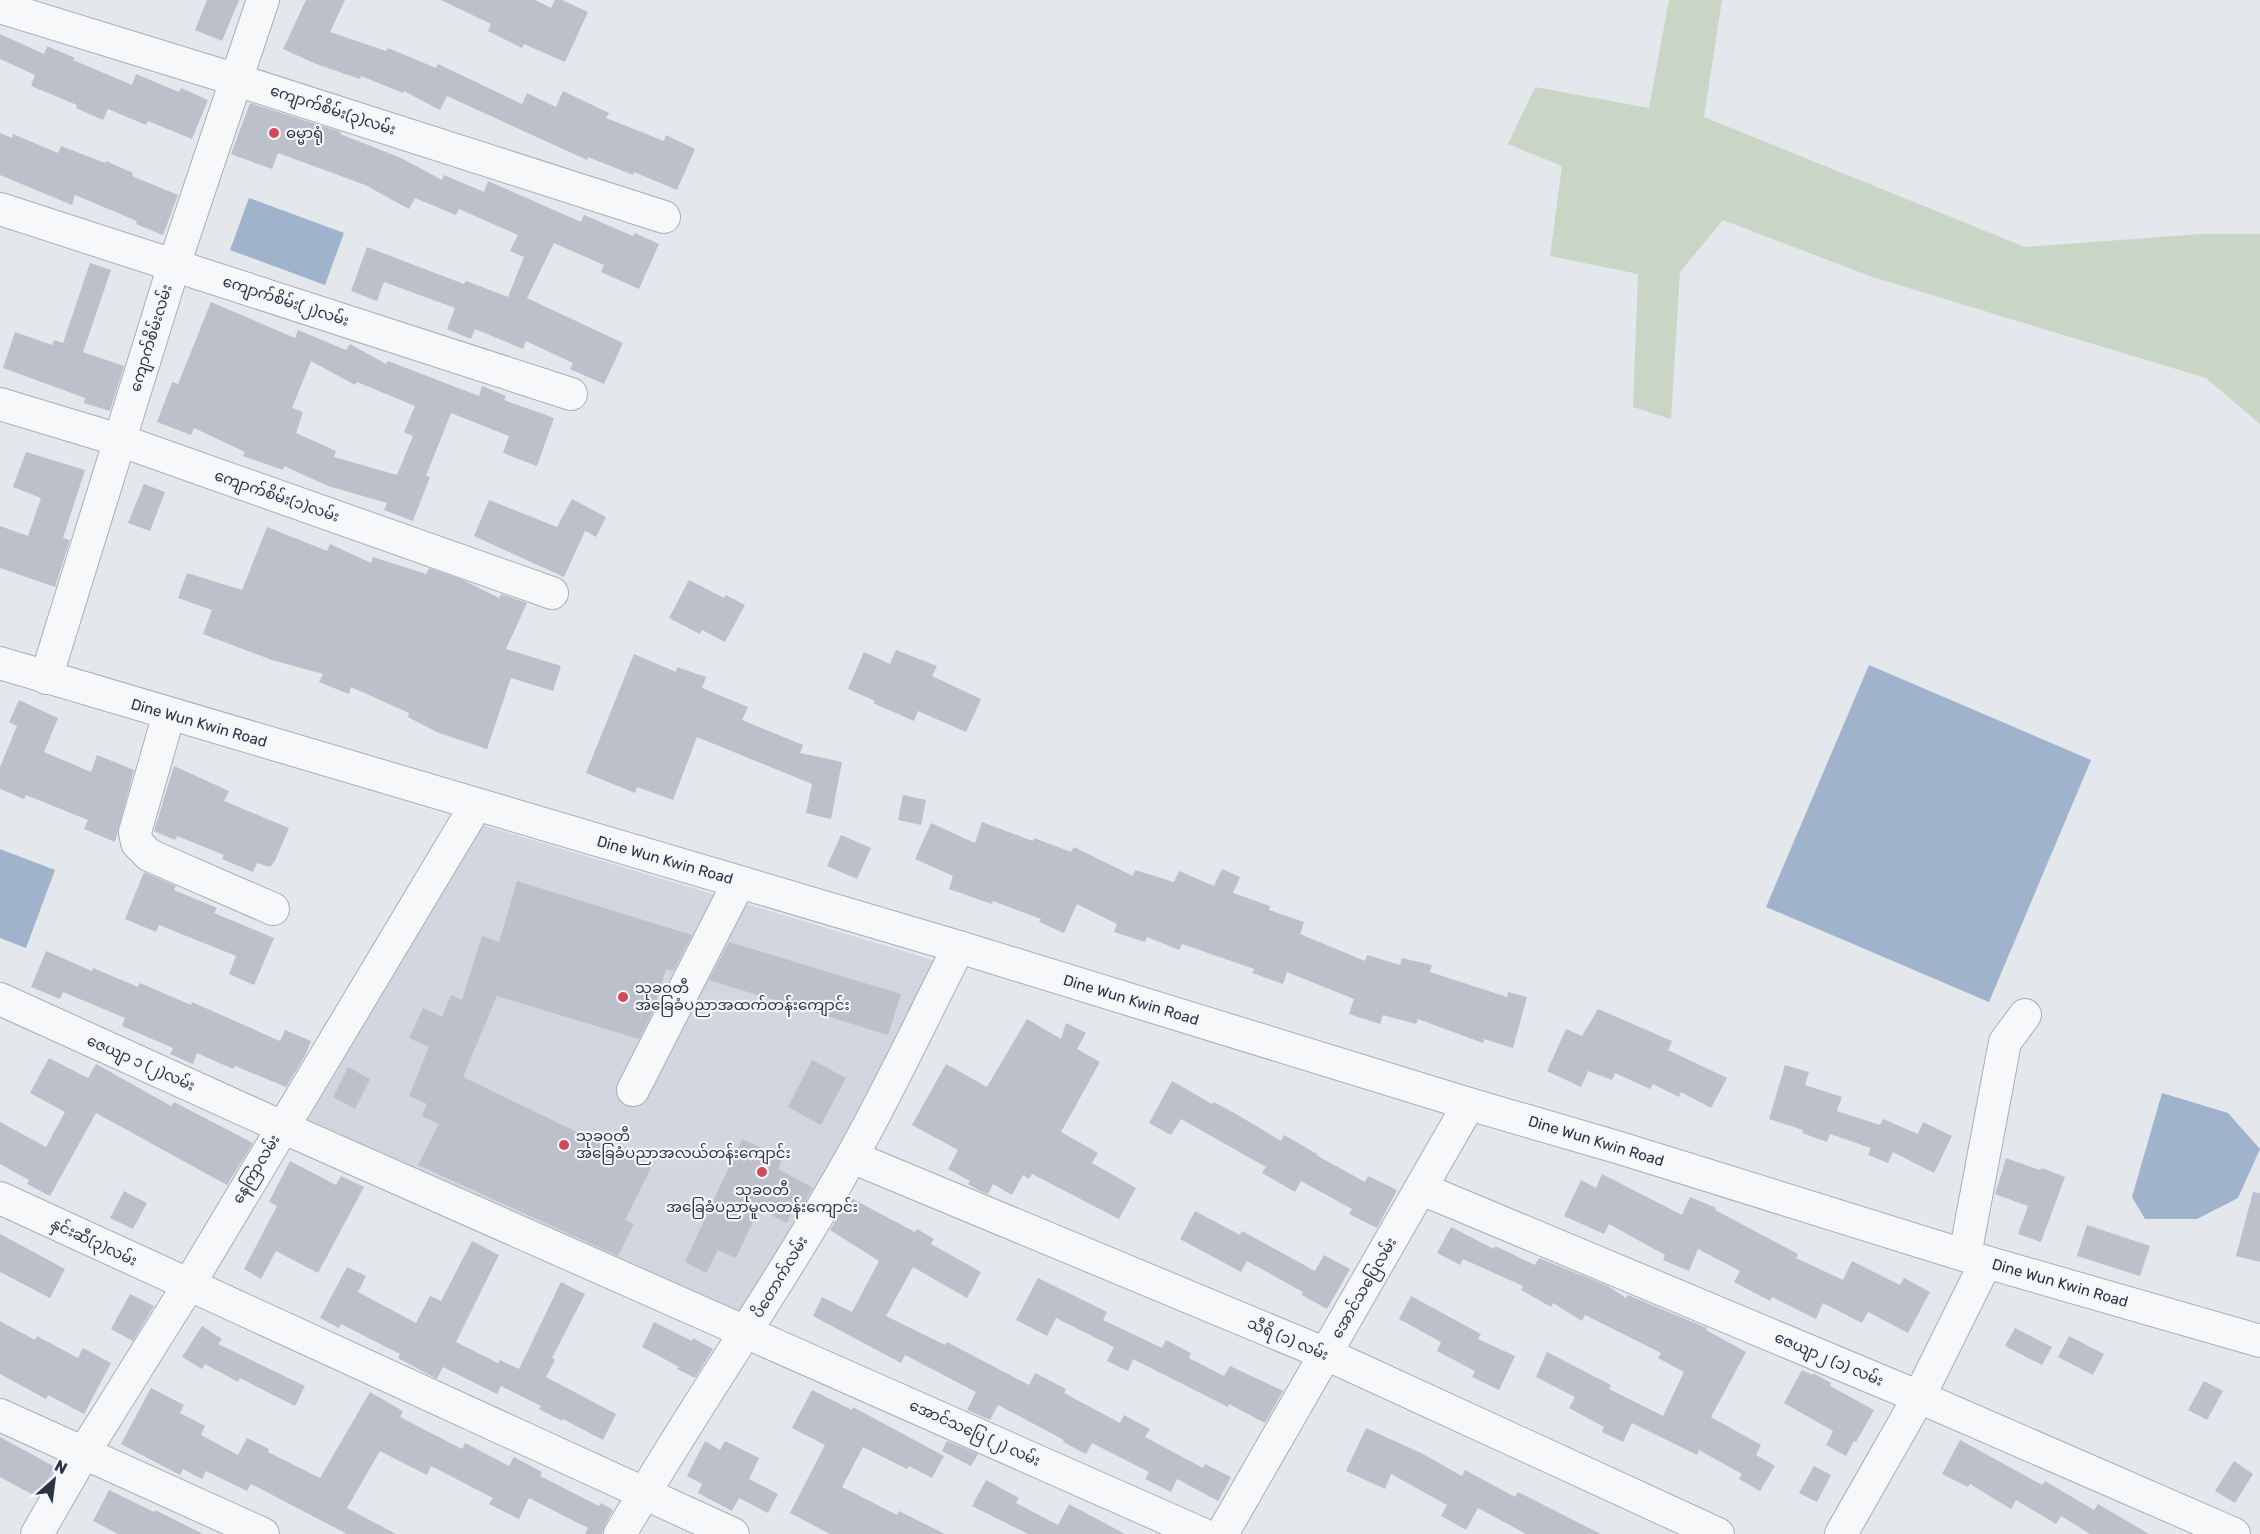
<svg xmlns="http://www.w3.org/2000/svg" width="2260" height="1534" font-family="Rubik,'Noto Sans Myanmar',sans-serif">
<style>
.built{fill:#d2d6de}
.green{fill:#c9d6c5}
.water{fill:#9fb4cc}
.building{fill:#bbc0ca;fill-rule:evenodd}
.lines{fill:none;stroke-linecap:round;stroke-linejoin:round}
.street-casing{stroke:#a9aeb7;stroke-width:34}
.street{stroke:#f7f8fa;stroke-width:32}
.poi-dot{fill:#d1495b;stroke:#f4f6f9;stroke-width:2}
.labels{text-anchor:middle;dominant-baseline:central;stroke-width:4.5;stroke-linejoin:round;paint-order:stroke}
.street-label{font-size:15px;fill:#2b3445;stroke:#f4f6f9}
.poi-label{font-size:15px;fill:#2b3445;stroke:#f4f6f9;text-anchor:start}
</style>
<rect width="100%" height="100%" fill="#e4e7ec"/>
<polygon class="built" points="479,824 963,969 757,1329 299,1128"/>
<polygon class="green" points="1669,0 1722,0 1704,117 2025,247 2201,234 2260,234 2260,424 2206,378 1872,277 1723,220 1680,272 1671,419 1633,407 1638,274 1550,256 1562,166 1508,144 1535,87 1649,108"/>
<g class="water">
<polygon points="249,198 344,233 325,285 230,250"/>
<polygon points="1869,665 2091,760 1989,1002 1766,907"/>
<polygon points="0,849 55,870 26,948 0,938"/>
<polygon points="2162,1093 2228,1113 2260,1149 2238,1198 2197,1219 2145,1219 2132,1197"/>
</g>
<g class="building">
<polygon points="207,0 239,0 222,41 195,30"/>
<polygon points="306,0 345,0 330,32 386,51 388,48 436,68 438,64 522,104 527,93 556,107 563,91 609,113 606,118 664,141 666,135 695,149 677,190 634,172 633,175 588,157 587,160 447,96 440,110 404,91 403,93 361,76 360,79 316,64 283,49"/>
<polygon points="441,0 535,0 551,8 555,0 562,0 588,12 565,62 524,44 522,48 488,31 491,24"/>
<polygon points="0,34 44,54 47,46 75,58 73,60 132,85 136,74 179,92 181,88 208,100 192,139 148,121 146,125 108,109 103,120 76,108 77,105 31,86 35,75 0,59"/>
<polygon points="250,103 341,132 340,134 401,158 442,180 444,175 484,192 488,181 581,222 584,215 633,236 635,233 659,244 639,289 601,272 604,265 554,243 527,298 623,343 604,384 570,369 573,363 526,341 523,349 475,329 471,339 447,329 455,308 384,282 377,301 351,291 367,247 464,284 466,281 508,297 524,257 510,251 518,235 459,209 456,215 415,198 409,209 365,185 278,153 272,169 231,154"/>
<polygon points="0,133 12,138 13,134 58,153 61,146 105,163 106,161 133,173 132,176 178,195 163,235 136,224 137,221 75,195 72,205 0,175"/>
<polygon points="90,263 111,270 83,352 124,366 110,411 84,403 85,398 3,368 15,332 52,345 54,340 63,343"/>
<path d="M211,302L295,338L298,330L346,350L350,344L386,364L388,361L479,396L482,386L506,396L504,400L554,418L537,466L503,453L509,436L451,413L426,476L430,477L413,521L384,510L387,503L328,486L284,466L283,470L243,456L245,452L194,428L191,435L157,422L172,382L178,384ZM311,361L355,385L357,382L415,406L404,432L413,436L397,475L334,457L336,451L296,433L303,412L292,408Z"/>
<polygon points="26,452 85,470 63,538 70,540 55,587 0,568 0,526 28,536 41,498 13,487"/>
<polygon points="144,484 165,492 150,531 128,523"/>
<polygon points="572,499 606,517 596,537 585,531 564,577 474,536 489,500 557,527"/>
<polygon points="267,527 327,551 330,544 371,563 373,557 426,574 429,568 463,580 499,598 501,594 527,603 506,649 561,666 553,691 511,678 487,749 439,733 408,717 409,713 351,687 349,694 319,682 323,674 272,660 203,634 212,610 178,598 187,573 242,590"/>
<polygon points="689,580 724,598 726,595 745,605 725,642 702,630 700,634 669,618"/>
<polygon points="896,650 937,666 932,676 981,699 966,732 918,711 914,721 873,703 875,701 848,689 864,652 890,664"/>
<polygon points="634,654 676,672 677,667 706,677 702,688 748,707 742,720 803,745 800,753 842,762 831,819 806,813 812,784 697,737 673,800 637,787 635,793 586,773"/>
<polygon points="19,700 58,718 44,752 91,772 97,755 134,770 115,842 84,829 88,820 26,795 24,799 0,789 0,767 17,726 9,722"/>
<polygon points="174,766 229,791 224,801 289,828 275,861 270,867 257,863 253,872 222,859 224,855 177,836 175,840 154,831"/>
<polygon points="903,795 926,800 921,825 898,820"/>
<polygon points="982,822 1033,841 1034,838 1071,852 1074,847 1133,876 1135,870 1174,882 1179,871 1214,886 1222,869 1240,877 1233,893 1270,906 1269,910 1304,922 1300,934 1365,961 1367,955 1400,965 1402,958 1432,965 1430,972 1507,997 1508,992 1527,997 1513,1048 1484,1039 1483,1043 1418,1019 1416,1024 1383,1015 1380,1024 1349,1014 1354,999 1287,972 1283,984 1252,973 1254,969 1182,944 1179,950 1147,937 1145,942 1114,932 1117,924 1077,904 1064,933 1039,922 1041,919 993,901 992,904 949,889 953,876 915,859 931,823 975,843"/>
<polygon points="841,835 871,848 857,879 827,866"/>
<polygon points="144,872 176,886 174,890 217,908 214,913 274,938 254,985 229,974 236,956 159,925 156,932 125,919"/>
<polygon points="517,881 692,935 673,971 666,969 653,1011 639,1039 497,996 463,1077 651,1168 625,1220 634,1224 618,1256 418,1165 439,1124 422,1116 427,1104 409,1096 429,1047 409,1038 423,1008 442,1017 451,995 462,1000 482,936 499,942"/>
<polygon points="729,942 901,994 888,1035 709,980"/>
<polygon points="46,951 92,971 93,968 138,987 140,983 191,1005 192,1002 280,1041 285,1030 311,1041 305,1056 286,1087 235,1066 233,1069 197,1053 193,1064 170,1054 173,1048 122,1026 125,1018 63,992 60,999 31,987"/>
<polygon points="1598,1009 1672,1041 1668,1050 1727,1078 1711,1108 1681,1092 1679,1097 1653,1084 1650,1089 1615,1073 1612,1080 1588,1071 1581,1087 1547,1071 1566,1029 1582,1036"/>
<polygon points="1027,1019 1061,1039 1066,1023 1086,1033 1077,1049 1100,1062 1061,1132 1098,1153 1092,1163 1136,1188 1119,1219 1032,1174 1029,1179 1023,1175 1012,1195 993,1184 988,1194 978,1190 968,1184 970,1181 948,1169 958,1150 912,1125 946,1064 987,1087"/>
<polygon points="49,1058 88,1078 96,1064 171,1106 174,1102 253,1143 227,1185 96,1113 50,1196 27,1184 29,1180 0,1164 0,1122 46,1147 65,1112 30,1093"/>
<polygon points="812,1060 846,1078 821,1125 788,1107"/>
<polygon points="1785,1065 1809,1072 1805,1085 1842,1097 1837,1111 1880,1125 1883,1119 1918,1134 1923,1122 1952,1136 1934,1173 1893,1152 1888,1163 1868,1155 1871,1148 1830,1134 1827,1142 1802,1133 1803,1130 1769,1119"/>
<polygon points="348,1067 370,1079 355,1109 333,1097"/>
<polygon points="1172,1081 1212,1104 1214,1102 1236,1114 1281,1141 1284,1135 1317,1154 1316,1155 1365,1182 1368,1176 1397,1190 1377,1228 1349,1214 1352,1209 1301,1181 1295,1192 1262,1173 1266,1167 1181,1119 1171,1135 1149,1123"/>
<polygon points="742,1139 783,1158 778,1169 813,1188 798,1213 793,1210 787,1223 759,1209 736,1258 718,1250 706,1273 685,1262"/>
<polygon points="2006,1158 2040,1170 2042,1168 2065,1177 2041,1242 2018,1234 2028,1206 1995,1194"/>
<polygon points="290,1161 336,1185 341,1176 364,1187 318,1273 276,1251 261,1279 244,1269 277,1206 269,1202"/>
<polygon points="1602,1174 1682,1215 1690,1197 1716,1208 1715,1210 1798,1254 1796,1258 1843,1280 1852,1261 1900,1285 1904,1278 1930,1292 1908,1333 1868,1312 1862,1323 1823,1303 1816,1319 1772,1297 1770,1301 1734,1282 1740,1271 1698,1249 1689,1271 1663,1260 1665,1255 1609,1224 1604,1234 1564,1216 1581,1180 1596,1188"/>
<polygon points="124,1191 147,1203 133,1229 110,1218"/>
<polygon points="2253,1192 2260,1193 2260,1262 2236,1256"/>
<polygon points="849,1197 915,1232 917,1229 934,1239 931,1244 981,1272 967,1298 913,1267 886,1316 945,1345 947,1342 1029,1385 1035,1373 1066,1389 1064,1393 1120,1423 1124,1415 1150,1429 1145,1437 1203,1468 1205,1464 1231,1477 1218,1501 1177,1479 1171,1492 1145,1479 1149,1472 1092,1443 1086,1454 1063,1442 1064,1440 998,1405 990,1420 967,1410 976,1392 905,1355 901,1363 813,1316 822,1297 852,1312 879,1261 830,1230"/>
<polygon points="1195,1211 1240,1235 1242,1231 1315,1271 1324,1255 1350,1269 1327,1309 1302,1295 1303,1292 1247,1261 1241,1272 1180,1239"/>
<polygon points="2087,1225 2150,1246 2140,1276 2077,1256"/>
<polygon points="1451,1227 1494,1249 1495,1246 1535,1265 1539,1258 1608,1286 1626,1298 1628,1295 1707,1328 1706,1330 1746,1352 1711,1417 1761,1445 1756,1455 1775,1466 1760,1491 1739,1479 1742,1474 1699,1450 1697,1455 1632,1423 1623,1442 1602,1432 1604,1427 1569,1408 1575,1397 1536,1377 1547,1352 1611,1385 1609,1389 1663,1416 1684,1372 1658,1358 1661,1353 1585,1315 1582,1321 1553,1303 1551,1307 1521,1290 1523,1286 1463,1259 1460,1265 1437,1253"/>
<polygon points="0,1234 65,1269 50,1298 0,1272"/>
<polygon points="472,1241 499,1255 456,1342 498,1363 500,1360 519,1369 561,1282 585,1294 552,1358 555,1360 546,1377 616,1414 603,1440 563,1419 562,1421 539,1409 541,1406 501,1386 497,1394 443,1367 437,1379 398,1358 400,1354 341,1324 339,1328 320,1318 347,1267 366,1276 358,1292 416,1323 430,1296 441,1301"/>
<polygon points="1038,1278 1107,1312 1103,1320 1162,1348 1166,1340 1191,1353 1189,1358 1224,1376 1230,1366 1283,1391 1265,1423 1229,1404 1228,1407 1133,1359 1128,1371 1107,1361 1114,1347 1056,1318 1047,1336 1016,1320"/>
<polygon points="130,1294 154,1306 133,1341 111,1329"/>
<polygon points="1411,1296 1481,1334 1478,1339 1515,1356 1499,1390 1472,1377 1475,1371 1437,1351 1441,1342 1399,1319"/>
<polygon points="0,1321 35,1340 37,1336 78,1358 83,1348 111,1363 84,1414 48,1395 46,1399 0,1374"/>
<polygon points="654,1322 692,1341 693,1338 713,1349 695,1378 677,1369 679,1367 642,1347"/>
<polygon points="202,1326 222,1339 218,1344 305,1386 295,1406 240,1378 238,1382 205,1364 202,1369 182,1357"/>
<polygon points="2015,1328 2052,1347 2042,1365 2005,1346"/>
<polygon points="2069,1336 2104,1354 2093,1375 2058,1357"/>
<polygon points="1802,1370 1812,1375 1813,1373 1831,1383 1830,1386 1874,1410 1856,1442 1854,1441 1846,1456 1826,1445 1833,1431 1784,1403"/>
<polygon points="2204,1381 2223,1391 2207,1420 2188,1410"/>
<polygon points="151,1388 184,1405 180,1413 205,1426 201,1435 238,1455 247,1438 269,1449 268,1452 320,1478 370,1392 403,1411 400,1417 462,1449 465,1443 509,1466 514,1457 542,1472 540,1476 599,1506 601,1503 613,1510 605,1525 602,1534 585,1534 588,1528 529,1498 519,1519 489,1504 493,1498 431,1466 427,1475 380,1451 347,1508 396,1534 347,1534 251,1484 247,1491 206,1471 202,1479 183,1469 180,1475 121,1444"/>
<polygon points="812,1390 852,1410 853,1407 944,1456 932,1478 909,1466 907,1469 863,1447 842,1487 897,1515 899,1511 945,1534 830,1534 790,1513 825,1445 792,1428"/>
<polygon points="1366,1428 1421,1453 1462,1476 1465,1470 1515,1497 1518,1492 1601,1534 1526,1534 1478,1508 1466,1530 1441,1516 1447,1505 1391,1474 1385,1489 1346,1471"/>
<polygon points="0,1437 55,1467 37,1497 0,1477"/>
<polygon points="1960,1440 2042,1485 2045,1481 2094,1510 2098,1504 2149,1534 2090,1534 2061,1516 2056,1524 2016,1500 2011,1509 1970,1484 1968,1487 1942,1474"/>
<polygon points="705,1441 720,1450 725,1441 759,1458 749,1479 778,1494 768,1513 739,1498 732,1511 698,1493 702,1484 687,1476"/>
<polygon points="947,1441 978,1454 971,1466 942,1451"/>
<polygon points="2234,1461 2253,1474 2235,1503 2215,1491"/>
<polygon points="1814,1466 1831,1475 1817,1502 1799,1493"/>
<polygon points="986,1480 1019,1498 1016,1503 1058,1525 1069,1504 1125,1534 1028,1534 972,1506"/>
<polygon points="109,1490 154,1512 155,1510 203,1534 118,1534 93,1521"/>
</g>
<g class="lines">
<g class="street-casing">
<g id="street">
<polyline points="0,7 237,80 664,217"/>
<polyline points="0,209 571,394"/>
<polyline points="0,404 119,440 552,593"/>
<polyline points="0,663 959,947 1469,1104 1620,1148 1986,1262 2260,1341"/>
<polyline points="46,678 174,265 263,0"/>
<polyline points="169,714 135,832 137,843 149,855 273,909"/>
<polyline points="0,999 282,1127 1202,1534"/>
<polyline points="633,1090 739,882"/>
<polyline points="852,1157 1326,1354 1718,1534"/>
<polyline points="1422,1189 1919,1397 2234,1534"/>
<polyline points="0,1198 733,1534"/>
<polyline points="1965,1255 2005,1042 2025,1015"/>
<polyline points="0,1415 263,1534"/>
<polyline points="37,1534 83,1454 188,1286 476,805"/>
<path d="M620,1534C694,1407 779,1286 851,1158C890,1089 923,1017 959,947"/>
<polyline points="1222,1534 1469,1104"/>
<polyline points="1841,1534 1919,1397 1986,1262"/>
</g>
</g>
<use href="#street" class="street"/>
</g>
<g class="poi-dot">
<circle cx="274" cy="133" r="6"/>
<circle cx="623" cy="997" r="6"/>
<circle cx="564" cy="1145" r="6"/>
<circle cx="762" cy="1172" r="6"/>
</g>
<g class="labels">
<g class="street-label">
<text transform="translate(333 110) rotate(18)">ကျောက်စိမ်း(၃)လမ်း</text>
<text transform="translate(286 301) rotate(18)">ကျောက်စိမ်း(၂)လမ်း</text>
<text transform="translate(151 338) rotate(-73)">ကျောက်စိမ်းလမ်း</text>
<text transform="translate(277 496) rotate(19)">ကျောက်စိမ်း(၁)လမ်း</text>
<text transform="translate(199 723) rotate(16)">Dine Wun Kwin Road</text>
<text transform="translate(665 860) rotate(16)">Dine Wun Kwin Road</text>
<text transform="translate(1131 1000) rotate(17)">Dine Wun Kwin Road</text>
<text transform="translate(141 1063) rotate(24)">ဇေယျာ ၁ (၂)လမ်း</text>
<text transform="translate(1596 1141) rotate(17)">Dine Wun Kwin Road</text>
<text transform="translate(256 1169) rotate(-59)">နေကြာလမ်း</text>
<text transform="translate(94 1242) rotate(25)">နှင်းဆီ(၃)လမ်း</text>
<text transform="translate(780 1277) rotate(-59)">ပိတောက်လမ်း</text>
<text transform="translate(2060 1283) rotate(16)">Dine Wun Kwin Road</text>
<text transform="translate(1364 1288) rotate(-60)">အောင်သပြေလမ်း</text>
<text transform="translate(1288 1339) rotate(23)">သီရိ (၁) လမ်း</text>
<text transform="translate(1829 1359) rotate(23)">ဇေယျာ၂ (၁) လမ်း</text>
<text transform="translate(975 1433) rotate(24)">အောင်သပြေ (၂) လမ်း</text>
</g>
<g class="poi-label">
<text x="286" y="133">ဓမ္မာရုံ</text>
<text x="635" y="988">သုခဝတီ<tspan x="635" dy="17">အခြေခံပညာအထက်တန်းကျောင်း</tspan></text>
<text x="576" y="1136">သုခဝတီ<tspan x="576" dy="17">အခြေခံပညာအလယ်တန်းကျောင်း</tspan></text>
<text x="762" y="1190" text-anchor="middle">သုခဝတီ<tspan x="762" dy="17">အခြေခံပညာမူလတန်းကျောင်း</tspan></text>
</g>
</g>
<g transform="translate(54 1480) rotate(28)" stroke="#f4f6f9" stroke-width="4.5" paint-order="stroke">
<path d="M0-4.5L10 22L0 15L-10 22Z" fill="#2b3445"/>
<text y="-9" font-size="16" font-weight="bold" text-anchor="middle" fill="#2b3445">N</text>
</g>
</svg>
